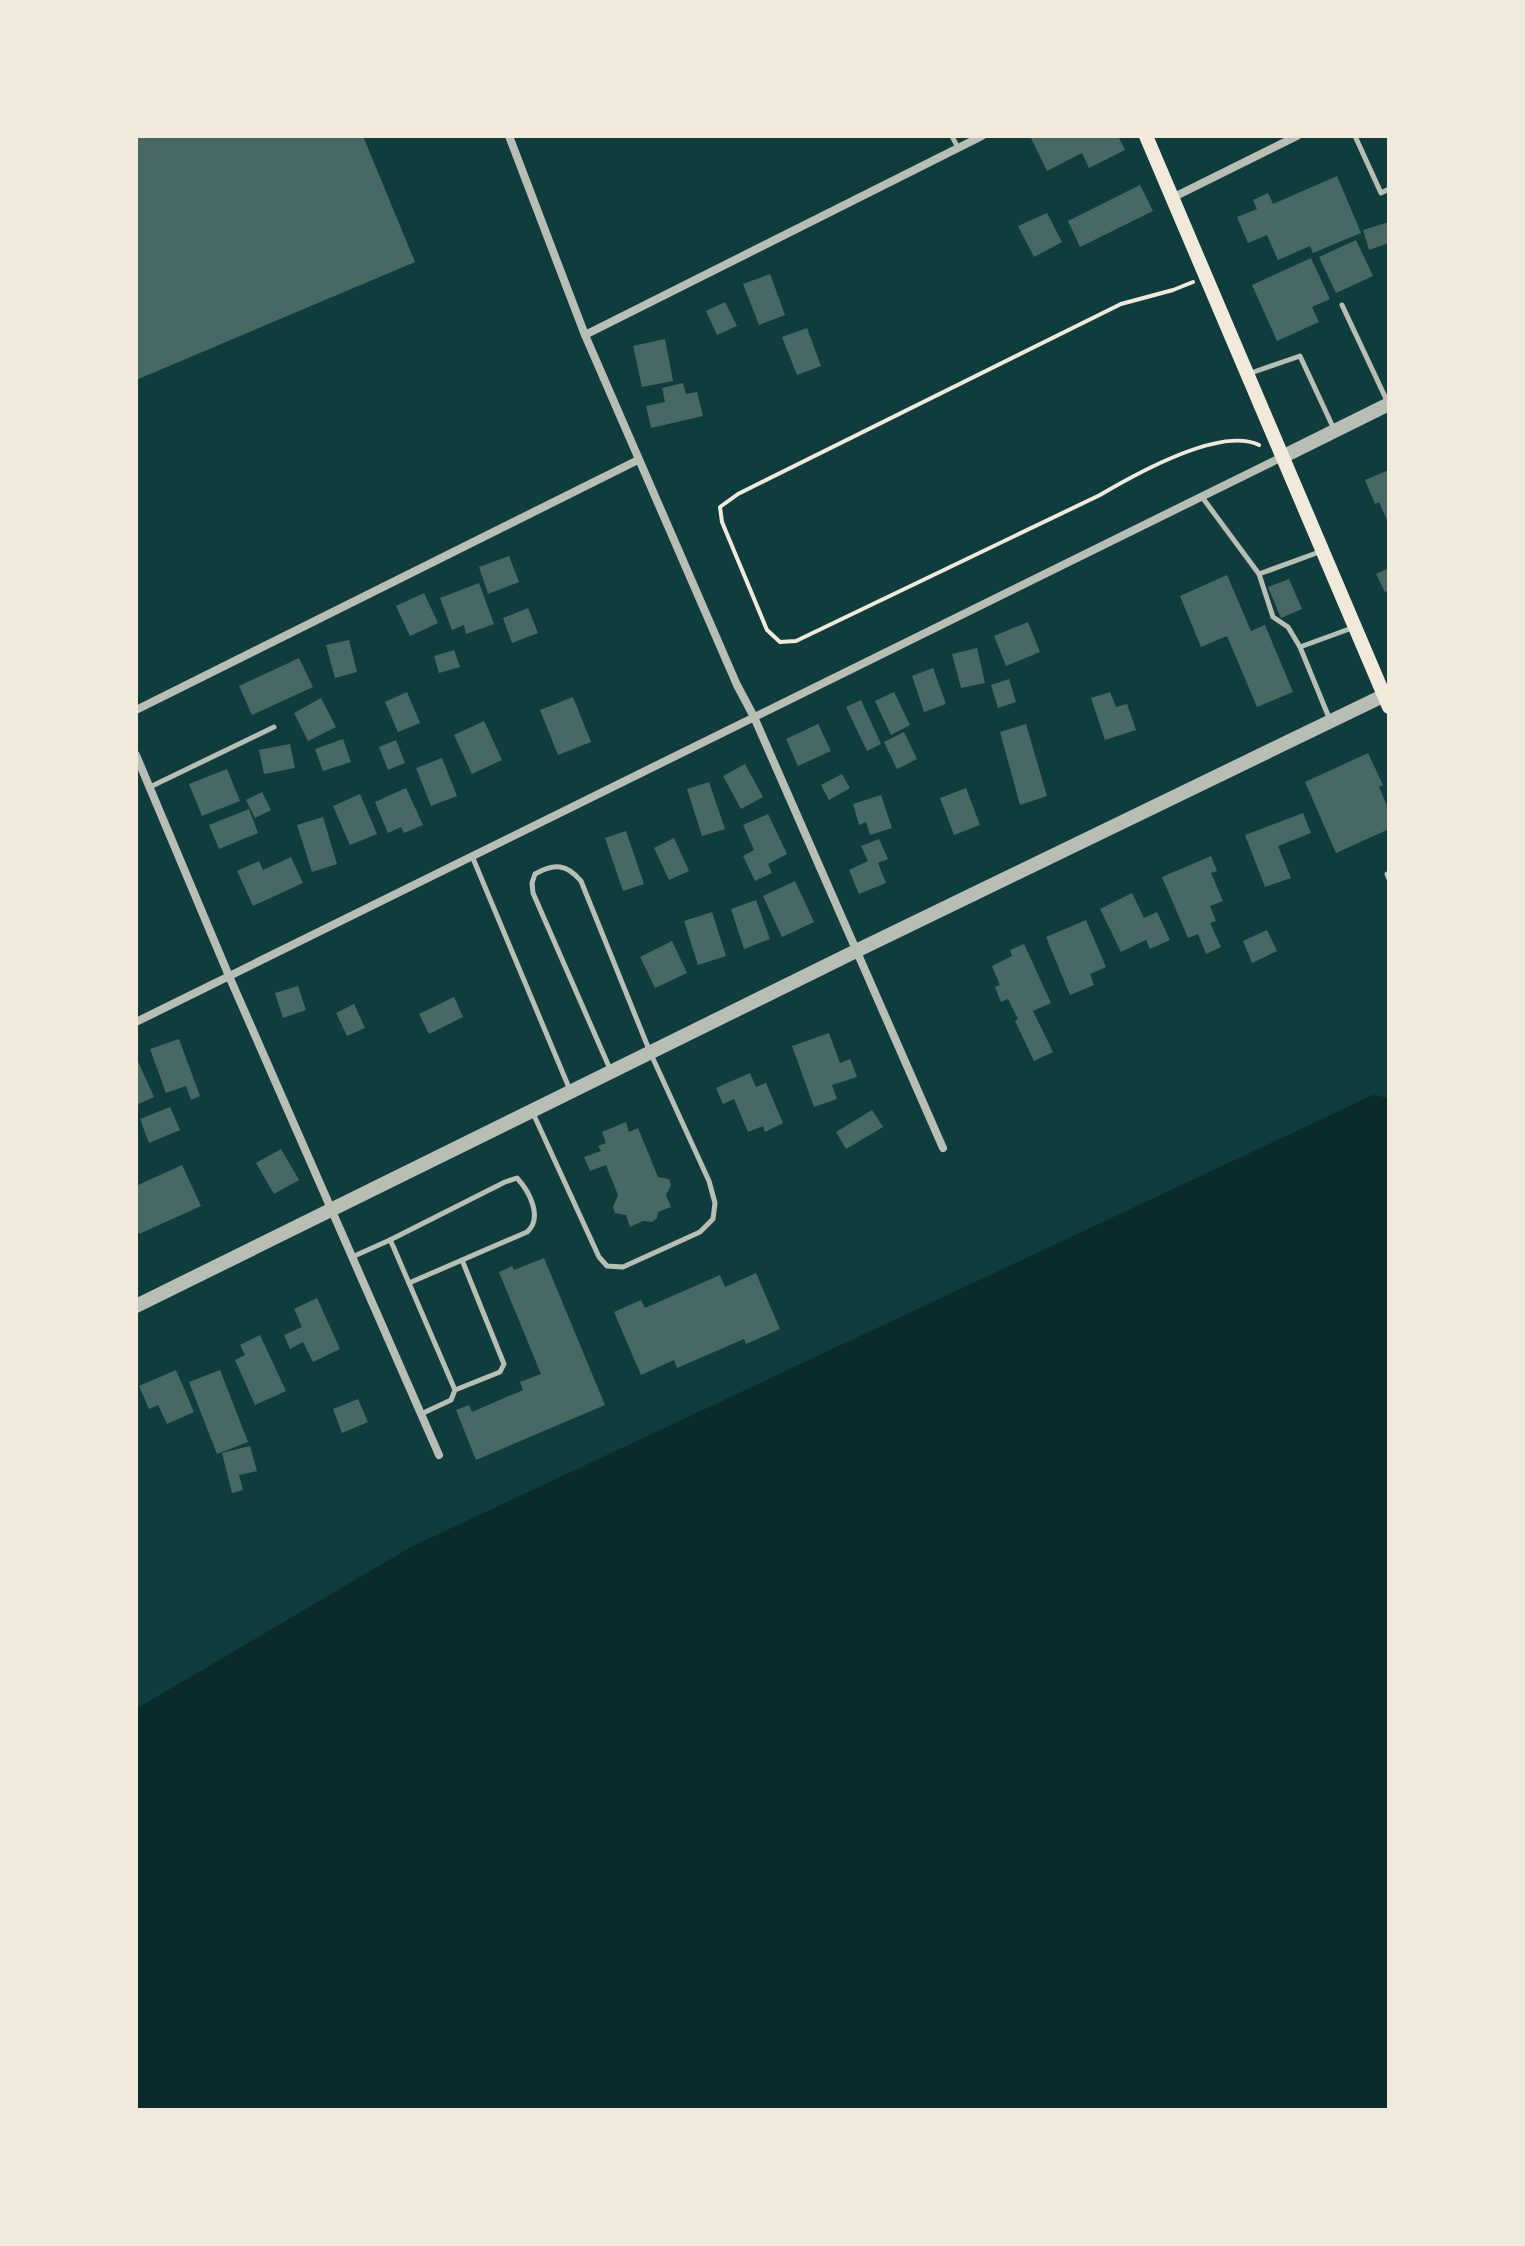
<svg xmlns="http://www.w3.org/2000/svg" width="1525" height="2246" font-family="'Space Grotesk',sans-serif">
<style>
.water{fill:#0a2a2b}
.building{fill:#486865}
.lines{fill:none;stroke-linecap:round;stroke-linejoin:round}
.path{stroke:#f1e9da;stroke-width:4}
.service{stroke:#b8beb3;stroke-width:5}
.minor{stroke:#b8beb3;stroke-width:8}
.tertiary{stroke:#b8beb3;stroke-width:14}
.secondary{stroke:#f1e9da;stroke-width:14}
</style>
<rect width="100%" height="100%" fill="#0f3d3e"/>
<polygon class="water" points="1373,1095 1389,1098 1389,2110 136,2110 136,1709 411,1547"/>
<g class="building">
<polygon points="136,136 363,136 415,262 136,380"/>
<polygon points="1030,136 1118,136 1125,150 1089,168 1082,153 1047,171"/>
<polygon points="1337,176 1361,233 1313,253 1310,246 1278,260 1267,235 1248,243 1237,217 1257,209 1253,200 1268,193 1273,204"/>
<polygon points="1140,185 1153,211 1080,247 1068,221"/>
<polygon points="1047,213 1062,242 1034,257 1018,226"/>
<polygon points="1389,222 1389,243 1369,250 1363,230"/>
<polygon points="1356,240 1373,276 1336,293 1319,257"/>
<polygon points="1311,258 1330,299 1312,307 1319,322 1277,341 1252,285"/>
<polygon points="770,274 785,315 759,325 743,284"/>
<polygon points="725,302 737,326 717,335 706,311"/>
<polygon points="807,328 821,366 797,375 782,337"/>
<polygon points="665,339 673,381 642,387 633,346"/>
<polygon points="683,383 686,394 697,392 703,416 651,428 646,406 665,402 662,388"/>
<polygon points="1389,470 1389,525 1379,502 1375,504 1365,480"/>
<polygon points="509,556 519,582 488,594 479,567"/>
<polygon points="1389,568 1389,591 1385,592 1376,574"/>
<polygon points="1227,575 1251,631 1265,625 1293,692 1257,707 1227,636 1201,647 1180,596"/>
<polygon points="1289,579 1302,609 1281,618 1268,587"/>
<polygon points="479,583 494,624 466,634 464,625 452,630 440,598"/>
<polygon points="424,593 438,623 410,636 396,606"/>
<polygon points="528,608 538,633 512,643 503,618"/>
<polygon points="1028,622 1040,652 1006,666 994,636"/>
<polygon points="349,640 357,672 335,678 326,645"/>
<polygon points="977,648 985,683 961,688 952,654"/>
<polygon points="454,650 460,667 439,673 434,656"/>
<polygon points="299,658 313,687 252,715 239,686"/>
<polygon points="933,668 946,704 924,712 912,676"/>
<polygon points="1009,679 1016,702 998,708 991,685"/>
<polygon points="407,692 420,723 398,732 385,702"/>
<polygon points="894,692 910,725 891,735 875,701"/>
<polygon points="1110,692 1116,707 1127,704 1136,730 1105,740 1091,698"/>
<polygon points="573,697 591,742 558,755 540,710"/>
<polygon points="321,698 336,727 308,741 294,713"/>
<polygon points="861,700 881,744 867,751 846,707"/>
<polygon points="484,721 502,760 472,774 454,735"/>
<polygon points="818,724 831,751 798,766 786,739"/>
<polygon points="1026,724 1047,796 1020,805 1000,732"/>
<polygon points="904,732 917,759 897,769 884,742"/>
<polygon points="343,739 351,762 323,771 315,749"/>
<polygon points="396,740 405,763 388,770 379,747"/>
<polygon points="290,744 295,768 264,774 259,750"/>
<polygon points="1368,753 1383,785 1379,787 1389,810 1389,829 1336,853 1305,782"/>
<polygon points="442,758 457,796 431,806 416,768"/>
<polygon points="745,764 763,797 741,809 723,776"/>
<polygon points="227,769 240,801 202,816 189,784"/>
<polygon points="842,774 850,788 829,800 821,785"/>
<polygon points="709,782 725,829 702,836 687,789"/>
<polygon points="406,788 423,825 404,833 401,827 388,833 375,802"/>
<polygon points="966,788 980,825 954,835 940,798"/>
<polygon points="262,792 271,810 255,818 246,800"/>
<polygon points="360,794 377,834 350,845 333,806"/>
<polygon points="881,795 892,828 870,835 866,822 859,825 853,804"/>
<polygon points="249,809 258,833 219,849 209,825"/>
<polygon points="1303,813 1311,833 1278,846 1291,878 1265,887 1245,835"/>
<polygon points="768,814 787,854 768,864 772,873 755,881 743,856 754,850 743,825"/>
<polygon points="323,817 337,864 312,872 297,825"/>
<polygon points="626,831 644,884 623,891 605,838"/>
<polygon points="674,838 689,871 669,880 654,848"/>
<polygon points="879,839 888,859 878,863 886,883 859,894 849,870 868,861 861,846"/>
<polygon points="1211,856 1217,871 1211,873 1223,901 1210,906 1216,921 1210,923 1221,947 1206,954 1198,934 1188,938 1162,877"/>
<polygon points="291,857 303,883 253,906 237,871 259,861 263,870"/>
<polygon points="795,881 814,922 782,937 763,896"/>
<polygon points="1132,893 1144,918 1157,912 1170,940 1150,949 1146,940 1121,952 1100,909"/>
<polygon points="756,900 770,939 744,949 731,909"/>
<polygon points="712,912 726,956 698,965 684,921"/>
<polygon points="1086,920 1106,967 1090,974 1094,985 1070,995 1046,937"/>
<polygon points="1267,930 1277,951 1252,963 1243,941"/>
<polygon points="672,941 687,973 655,988 640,957"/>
<polygon points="1024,944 1051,1003 1033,1011 1053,1052 1034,1061 1015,1021 1018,1019 1008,999 1001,1002 995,987 1000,985 992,966 1012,956 1010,950"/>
<polygon points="298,986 306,1010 283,1018 275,993"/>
<polygon points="454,997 463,1017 429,1034 419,1014"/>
<polygon points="354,1004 365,1028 347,1036 336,1013"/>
<polygon points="829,1033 840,1063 850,1059 857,1077 832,1085 837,1099 814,1107 792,1046"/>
<polygon points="179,1039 200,1096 191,1100 186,1086 166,1093 150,1049"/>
<polygon points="136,1057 154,1097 136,1105"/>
<polygon points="750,1073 756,1087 766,1083 783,1123 765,1132 763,1126 748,1132 734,1099 723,1104 716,1088"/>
<polygon points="170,1107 180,1130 149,1143 140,1119"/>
<polygon points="872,1110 883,1127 846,1149 836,1132"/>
<polygon points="626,1122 629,1132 638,1128 658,1177 669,1179 671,1185 666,1195 671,1207 658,1212 657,1218 652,1222 643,1221 630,1227 626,1215 615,1213 613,1207 618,1195 606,1165 590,1171 584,1157 601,1151 598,1146 606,1143 602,1132"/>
<polygon points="281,1149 299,1180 274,1194 256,1163"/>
<polygon points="182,1165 201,1206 139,1234 136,1228 136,1186"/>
<polygon points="544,1258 605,1405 476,1460 456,1410 469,1405 472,1412 523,1390 520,1382 541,1374 499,1272 512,1266 514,1270"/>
<polygon points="756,1273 780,1329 746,1344 744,1339 677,1368 674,1360 641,1375 614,1312 641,1300 645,1308 720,1275 725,1287"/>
<polygon points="317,1298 340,1349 313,1362 303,1342 290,1349 284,1335 302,1327 294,1309"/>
<polygon points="260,1335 286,1391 255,1405 235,1360 245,1355 240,1345"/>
<polygon points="176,1370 194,1412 167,1424 158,1405 149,1409 139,1386"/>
<polygon points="220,1370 248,1442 217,1454 189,1382"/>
<polygon points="358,1399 368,1422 342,1433 333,1409"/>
<polygon points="250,1446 257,1471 239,1475 243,1490 232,1493 222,1453"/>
</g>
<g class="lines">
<path class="path" d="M1193,282L1173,290L1121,304L738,494L720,507L722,522L767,630L780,642L796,641L1100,495C1134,475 1220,426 1259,445"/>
<g class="service">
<polyline points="952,136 958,148"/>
<polyline points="1355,136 1381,193 1389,189"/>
<polyline points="1342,305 1388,403"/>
<polyline points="1248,374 1300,356 1333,427"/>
<polyline points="1202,497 1259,574 1273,617 1288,627 1300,647 1330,720"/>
<polyline points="1259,574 1322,551"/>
<polyline points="1300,647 1352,628"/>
<polyline points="150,787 274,727"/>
<polyline points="472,856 570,1090"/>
<polyline points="1389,874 1387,874 1389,879"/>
<path d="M532,1111L599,1257L607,1266L623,1267L700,1232L713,1219L715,1203L709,1181L650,1052L581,881C567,864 554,863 535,874L532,883L533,893L610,1069"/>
<path d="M390,1240L505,1182L517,1178C530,1192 543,1218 527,1232L409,1283"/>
<polyline points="352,1257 390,1240 393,1246 455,1390 451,1400 421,1414"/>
<polyline points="455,1390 500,1372 504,1364 462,1260"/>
</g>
<g class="minor">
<polyline points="509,136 585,335 737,685 754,717 943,1148"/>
<polyline points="1172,198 1297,136"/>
<polyline points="585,335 982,136"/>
<polyline points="136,710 638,460"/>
<polyline points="136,755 229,976 439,1455"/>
<polyline points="136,1022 1282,457"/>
</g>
<g class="tertiary">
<polyline points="1282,457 1389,404"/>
<polyline points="136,1306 858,950 1389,693"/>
</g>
<polyline class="secondary" points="1146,136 1389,707"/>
</g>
<rect width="1525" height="2246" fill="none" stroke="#f1e9da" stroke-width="276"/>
</svg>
